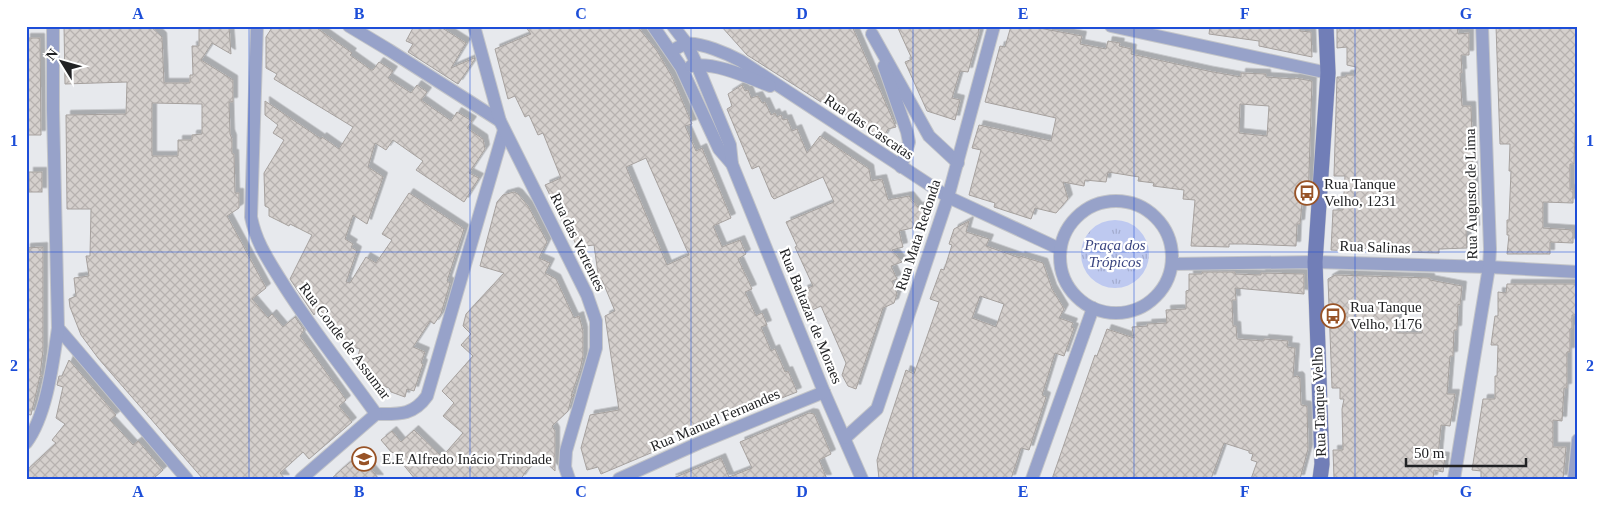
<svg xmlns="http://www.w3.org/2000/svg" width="1604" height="505" font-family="Georgia,serif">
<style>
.park{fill:url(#park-tufts)}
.building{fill:url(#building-cross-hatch);stroke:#a6a19e;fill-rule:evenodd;filter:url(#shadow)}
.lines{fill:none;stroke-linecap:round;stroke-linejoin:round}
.street-casing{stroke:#c3c5c9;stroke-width:14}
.secondary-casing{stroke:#c3c5c9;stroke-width:16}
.street{stroke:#97a2c9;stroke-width:12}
.secondary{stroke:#717eb7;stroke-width:15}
.grid{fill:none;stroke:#1d4ed8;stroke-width:1;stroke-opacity:0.55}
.labels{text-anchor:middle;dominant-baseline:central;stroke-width:4.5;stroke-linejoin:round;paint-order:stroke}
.street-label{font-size:15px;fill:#212224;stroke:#fff}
.poi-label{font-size:15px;fill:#212224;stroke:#fff;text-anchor:start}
.park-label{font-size:15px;font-style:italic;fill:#3a4580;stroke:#fff}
.neatline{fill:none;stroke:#1d4ed8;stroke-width:2}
.grid-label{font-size:16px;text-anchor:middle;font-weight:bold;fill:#1d4ed8}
</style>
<defs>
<pattern id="park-tufts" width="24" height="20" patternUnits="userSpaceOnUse" patternTransform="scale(1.25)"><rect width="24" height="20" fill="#bec9f0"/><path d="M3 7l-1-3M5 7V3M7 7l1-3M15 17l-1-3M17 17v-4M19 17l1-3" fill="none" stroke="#a3acce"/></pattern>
<pattern id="building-cross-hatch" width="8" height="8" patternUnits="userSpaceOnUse" patternTransform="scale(1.25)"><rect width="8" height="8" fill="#d5d0cd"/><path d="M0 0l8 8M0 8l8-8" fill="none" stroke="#b7b2b0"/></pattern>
<filter id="shadow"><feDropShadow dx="4.5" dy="-4.5" stdDeviation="0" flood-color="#0004"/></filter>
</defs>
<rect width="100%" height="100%" fill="#e7e9ed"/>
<circle class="park" cx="1115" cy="254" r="34"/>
<g class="building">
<path d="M64,26H150L162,37L164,83H190V75H193L192,46H199V27L229,26L231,54L212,43L201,60L233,80V102H229L230,134L232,139V154H234L235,193H239V208L227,216L266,288L252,299L268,318L272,314L283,327L295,317L304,330L300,336L346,400L339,406L352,422L309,459L303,452L280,473L285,479H203L98,358L81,335L70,307L69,299L76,296L74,278L89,276L86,256H90L91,209H67L66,115L126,114L127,82L65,84ZM152,103L202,104V134L192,135V140H178V156H152Z"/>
<polygon points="273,26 314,26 352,53 350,55 371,70 373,70 379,62 393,71 388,78 411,93 417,85 427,92 421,100 451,121 457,112 472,121 467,128 483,139 485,149 469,173 479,178 464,202 416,170 423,161 393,140 386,150 375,143 368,167 383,177 367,224 353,215 345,239 353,244 351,247 357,251 346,282 350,283 366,257 376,263 392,240 382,234 409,193 464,229 447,281 450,283 441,314 434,324 430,321 413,347 425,352 421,363 423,364 414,391 407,389 405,397 391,392 389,388 369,381 373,371 362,368 364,361 357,359 360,349 347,345 348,342 340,335 342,333 318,308 314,315 290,279 312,235 290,224 289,226 269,216 269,208 265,206 264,173 284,140 273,133 278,125 265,115 265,101 321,139 322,137 339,149 353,127 274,79 277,74 266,68 266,37"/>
<polygon points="414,26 439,26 466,43 451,68 474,58 475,59 458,84 408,52 413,44 406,41"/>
<path d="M525,26H637L657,51L672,77L686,110L692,124L685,126L696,151L702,148L731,218L713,226L722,247L740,240L746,254L738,259L752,289L745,292L756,316L762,313L767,325L761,327L771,351L775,349L785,372L788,371L797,392L774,401L771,396L729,414L728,410L662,439L665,447L601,474L598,467L587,470L581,448L590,415L619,410L605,316L615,311L602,280L599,281L594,245L577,247L573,238L571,239L545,185L561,178L543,133L538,135L529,115L525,117L515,96L508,99L495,49L531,34ZM646,158L689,255L667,265L626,167Z"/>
<polygon points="721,26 852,26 896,127 888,129 883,138 833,107 832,99 821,102 747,55"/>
<polygon points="897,26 978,26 979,33 968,72 960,71 952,98 960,100 955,120 927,111 905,62 912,59"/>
<path d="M1011,26H1040L1039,28L1082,36L1080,44L1106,49L1108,41L1120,43L1119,46L1132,49L1131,54L1208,71L1241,77V73L1266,74V77L1295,79V78L1312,81L1308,204H1302L1300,224H1297L1296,246L1245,244H1229V247L1191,246L1195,200L1183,199L1184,190L1153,186L1154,183L1138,181L1139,177L1108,172L1106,182L1085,180L1084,186L1063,182L1068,199L1056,213L1035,208L1031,219L994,207L995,203L969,195L981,150L972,148L979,125L1051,141L1056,118L985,102L1000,46L1005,47ZM1240,104L1269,106L1267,136L1239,133Z"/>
<polygon points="1210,26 1301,26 1300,31 1311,32 1312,57 1259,46 1259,41 1209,34"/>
<polygon points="1337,26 1457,26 1458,34 1469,33 1469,55 1461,55 1462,73 1460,73 1462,106 1471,106 1475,230 1466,230 1467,248 1439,249 1439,253 1398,252 1398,250 1353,248 1353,251 1331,250 1333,210 1343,210 1345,176 1334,176 1337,77 1346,77 1346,75 1355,75 1356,67 1347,65 1347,47 1337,48"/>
<polygon points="1496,26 1578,26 1574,164 1570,164 1570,189 1573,189 1573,203 1543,202 1543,228 1573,230 1573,243 1550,242 1550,254 1507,254 1509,235 1507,235 1507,220 1509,220 1511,171 1509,171 1510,144 1500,144"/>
<polygon points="26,38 40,38 41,135 26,135"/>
<polygon points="742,85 745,91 748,90 751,98 758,96 762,103 765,102 771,115 775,113 777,117 781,115 783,120 787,119 792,131 797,129 807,153 820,136 869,169 871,181 882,179 888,200 909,196 918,207 924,206 924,215 921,226 899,231 903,247 892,250 902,262 891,266 897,279 892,281 897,294 894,303 883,308 856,389 848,386 842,375 846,363 821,306 812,310 803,290 813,286 795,247 797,246 786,222 834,202 823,177 774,199 772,197 759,166 752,169 727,109 732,106 728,94"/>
<rect x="29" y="172" width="13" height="20"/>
<polygon points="514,192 518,194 528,206 547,242 539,258 550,263 545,273 556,279 574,318 579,316 583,331 583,356 580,370 571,396 574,394 573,397 572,396 568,411 552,426 555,431 555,471 541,458 526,471 521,479 415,479 393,452 392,453 381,440 392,431 401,442 414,430 442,457 463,433 443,416 454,403 442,391 473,356 461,345 471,334 463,326 466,314 504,273 480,266 497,202 503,195"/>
<path d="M969,221L966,232L989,239L986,246L1020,258V256L1043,263L1052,289L1064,309L1059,318L1073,323L1071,327L1074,328L1066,350L1064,356L1055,353L1042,395L1046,397L1029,450L1021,448L1011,479H879L877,460L883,440L906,370L914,374L939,302L930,299L941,269L944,270L952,245L949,244L954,229ZM980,296L1004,304L996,327L972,318Z"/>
<polygon points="43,247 43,351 40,375 42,375 42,377 40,376 31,415 26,414 26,248"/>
<polygon points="1202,272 1235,272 1235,274 1261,275 1261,273 1304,274 1304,294 1235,288 1236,300 1232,300 1233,326 1236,326 1237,339 1264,341 1264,339 1288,341 1287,347 1295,348 1293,377 1298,376 1300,378 1301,405 1307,406 1308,449 1300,479 1251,479 1257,462 1251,460 1253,454 1249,453 1249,451 1224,443 1211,479 1052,479 1095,355 1097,356 1107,329 1134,338 1132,327 1148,326 1147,324 1167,323 1166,310 1186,309 1186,291 1189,290 1189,274 1202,274"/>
<path d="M1335,275L1430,278V280L1462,286L1460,305L1458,304L1457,330H1454L1453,356H1450L1447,394H1455L1453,407L1450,426L1441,425L1438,456L1445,457L1443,472L1434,470L1433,479H1334L1333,450H1343L1342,409L1344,399H1340V388H1332L1328,279ZM1397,304L1423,305L1422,333H1397Z"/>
<polygon points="1507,284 1577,284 1577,315 1572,315 1572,329 1570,329 1570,352 1567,352 1567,388 1564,388 1562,421 1553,420 1553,447 1566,447 1563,479 1481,479 1481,471 1472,470 1483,399 1495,399 1495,376 1497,376 1498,345 1491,345 1495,316 1498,316 1498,292 1506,293"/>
<polygon points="69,360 116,415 110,420 133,445 138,441 163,470 153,479 26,479 26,471 56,443 52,440 65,424 56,418 63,387 57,385 59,376 62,376"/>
<polygon points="809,413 814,414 831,454 819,460 827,479 671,479 721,458 729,477 752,468 740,442"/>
<polygon points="359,455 379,479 331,479 342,469"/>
</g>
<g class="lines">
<g class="street-casing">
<g id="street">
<path d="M257,26L251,217C256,242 267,258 280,279C309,326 344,369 376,414C398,414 413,416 427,396L504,130"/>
<polyline points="349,26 389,50 500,121"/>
<polyline points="474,26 500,121 587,295 596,321 596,348 566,451 565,467 569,479"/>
<polyline points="653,26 681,67 719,149 732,164"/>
<polyline points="673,26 687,44 697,65 730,145 732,164 824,392 862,479"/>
<polyline points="1111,26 1328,73"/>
<polyline points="872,34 929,136 958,163"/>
<path d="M671,51C676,49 681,45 686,44C701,42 728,54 741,61L948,197L1060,249"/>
<path d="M691,66C716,62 747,77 770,86"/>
<polyline points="884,66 907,132 909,142 901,167"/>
<circle cx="1116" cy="257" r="56"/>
<polyline points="1172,264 1315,262 1489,267 1578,272"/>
<polyline points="58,328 187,479"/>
<polyline points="845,438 877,409 948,197 994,26"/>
<path d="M26,443C47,415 53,362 58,328L53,110V26"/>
<polyline points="301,479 376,414"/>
<polyline points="619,479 699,443 824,392"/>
<polyline points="1032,479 1093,308"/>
<polyline points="1454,479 1489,267 1490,249 1482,26"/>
<polyline points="1574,479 1578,440"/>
</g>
</g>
<g class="secondary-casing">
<polyline id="secondary" points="1320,479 1322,464 1315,262 1328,73 1326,26"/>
</g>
<use href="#street" class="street"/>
<use href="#secondary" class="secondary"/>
</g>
<path class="grid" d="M249,26V479M470,26V479M691,26V479M913,26V479M1134,26V479M1355,26V479M26,252H1578"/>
<defs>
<g id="bus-ring" transform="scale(1.25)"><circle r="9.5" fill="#fff" stroke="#985327" stroke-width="1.5"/><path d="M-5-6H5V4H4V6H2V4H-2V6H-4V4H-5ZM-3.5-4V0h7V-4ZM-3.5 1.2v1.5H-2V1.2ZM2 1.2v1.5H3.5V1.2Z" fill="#985327"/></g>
<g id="school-ring" transform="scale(1.25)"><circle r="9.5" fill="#fff" stroke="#985327" stroke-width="1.5"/><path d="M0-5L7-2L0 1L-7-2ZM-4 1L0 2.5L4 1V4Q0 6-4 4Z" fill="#985327"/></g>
</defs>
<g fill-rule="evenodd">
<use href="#bus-ring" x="1307" y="193"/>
<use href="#bus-ring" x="1333" y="316"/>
<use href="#school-ring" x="364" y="459"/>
</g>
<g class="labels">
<g class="street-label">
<text transform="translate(869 127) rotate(34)">Rua das Cascatas</text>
<text transform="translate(1471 194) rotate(-91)">Rua Augusto de Lima</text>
<text transform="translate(918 235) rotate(-72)">Rua Mata Redonda</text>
<text transform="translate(578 242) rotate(64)">Rua das Vertentes</text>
<text transform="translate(1375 247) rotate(2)">Rua Salinas</text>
<text transform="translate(811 316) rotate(68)">Rua Baltazar de Moraes</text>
<text transform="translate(345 341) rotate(53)">Rua Conde de Assumar</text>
<text transform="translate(1319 402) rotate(-92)">Rua Tanque Velho</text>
<text transform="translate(715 420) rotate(-23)">Rua Manuel Fernandes</text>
</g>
<g class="poi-label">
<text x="1324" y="184">Rua Tanque<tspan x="1324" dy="17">Velho, 1231</tspan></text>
<text x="1350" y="307">Rua Tanque<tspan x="1350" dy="17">Velho, 1176</tspan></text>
<text x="382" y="459">E.E Alfredo Inácio Trindade</text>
</g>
<g class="park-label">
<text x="1115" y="245">Praça dos<tspan x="1115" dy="17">Trópicos</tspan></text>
</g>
</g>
<rect width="1604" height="505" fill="none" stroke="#ffffff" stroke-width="55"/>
<g transform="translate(62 62) rotate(307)" stroke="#ffffff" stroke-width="4" paint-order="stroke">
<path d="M0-4L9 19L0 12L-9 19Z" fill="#212224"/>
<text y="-8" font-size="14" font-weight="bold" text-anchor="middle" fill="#212224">N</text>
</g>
<path d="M1406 458v8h120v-8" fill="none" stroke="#212224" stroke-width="2.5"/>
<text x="1414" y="458" font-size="15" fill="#212224" stroke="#ffffff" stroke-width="4" paint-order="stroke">50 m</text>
<rect x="28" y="28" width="1548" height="450" class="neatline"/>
<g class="grid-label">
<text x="138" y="19">A</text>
<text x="359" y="19">B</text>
<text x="581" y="19">C</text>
<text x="802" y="19">D</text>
<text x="1023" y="19">E</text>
<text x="1245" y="19">F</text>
<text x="1466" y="19">G</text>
<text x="14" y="146">1</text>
<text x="1590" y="146">1</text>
<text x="14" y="371">2</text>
<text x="1590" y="371">2</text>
<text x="138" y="497">A</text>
<text x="359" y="497">B</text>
<text x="581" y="497">C</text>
<text x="802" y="497">D</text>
<text x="1023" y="497">E</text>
<text x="1245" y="497">F</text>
<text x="1466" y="497">G</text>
</g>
</svg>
